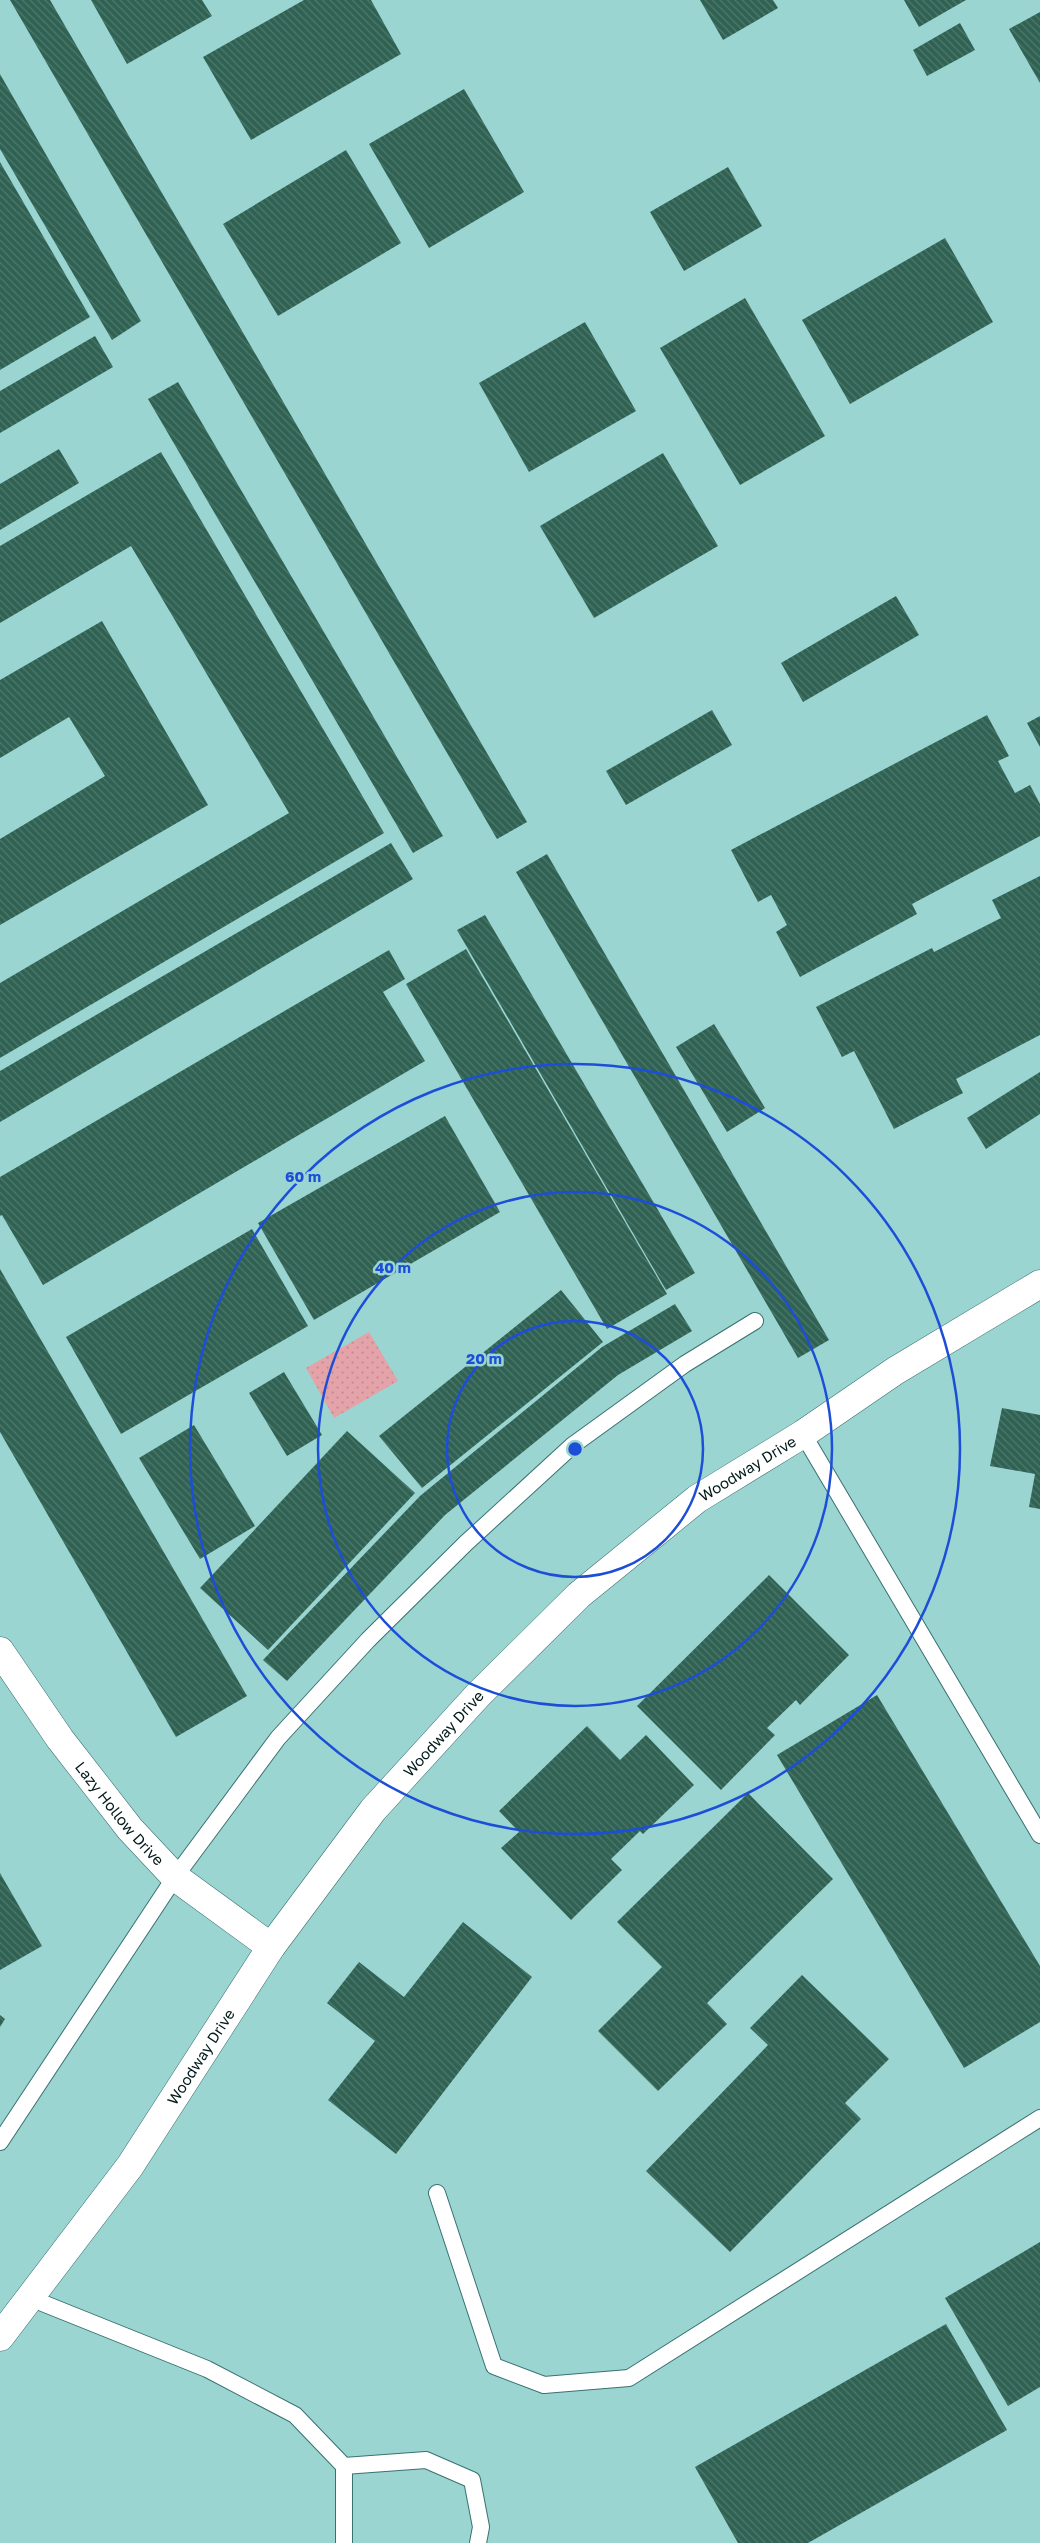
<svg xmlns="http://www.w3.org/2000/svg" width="1040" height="2543" font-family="'Golos Text',sans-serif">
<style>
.grass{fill:url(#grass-dots)}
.building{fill:url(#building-back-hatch)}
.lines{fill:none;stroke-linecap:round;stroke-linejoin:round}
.service-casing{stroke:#397270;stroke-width:18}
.tertiary-casing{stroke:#397270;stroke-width:29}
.service{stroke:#fff;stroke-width:16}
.tertiary{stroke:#fff;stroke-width:28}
.ring{fill:none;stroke:#1d4ed8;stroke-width:2.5}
.labels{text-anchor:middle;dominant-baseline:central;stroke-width:5;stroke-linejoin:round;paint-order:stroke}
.street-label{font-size:15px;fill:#021919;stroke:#9ad5d2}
.centre{fill:#1d4ed8;stroke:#9ad5d2;stroke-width:2.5}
.ring-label{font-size:15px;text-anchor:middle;font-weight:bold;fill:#1d4ed8;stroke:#9ad5d2;stroke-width:5;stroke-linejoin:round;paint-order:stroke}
</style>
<defs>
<pattern id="grass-dots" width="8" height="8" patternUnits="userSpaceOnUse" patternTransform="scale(1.25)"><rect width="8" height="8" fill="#e4a2a9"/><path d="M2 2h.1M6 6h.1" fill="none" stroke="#c28b91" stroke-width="1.8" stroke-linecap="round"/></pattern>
<pattern id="building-back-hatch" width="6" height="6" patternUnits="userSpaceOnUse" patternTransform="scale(1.25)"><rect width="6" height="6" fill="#2f6253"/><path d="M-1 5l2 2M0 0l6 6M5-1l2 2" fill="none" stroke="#50786d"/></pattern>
</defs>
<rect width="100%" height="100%" fill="#9ad5d2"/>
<polygon class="grass" points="369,1332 398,1381 334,1418 306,1368"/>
<g class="building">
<polygon points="10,0 50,0 527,822 497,839"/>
<polygon points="91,0 202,0 212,16 127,64"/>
<polygon points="304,0 371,0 401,54 251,140 203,57"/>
<polygon points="700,0 773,0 778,8 723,40"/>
<polygon points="904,0 966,0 919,27"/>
<polygon points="1040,12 1040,83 1009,29"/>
<polygon points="960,23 975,50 927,76 913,50"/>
<polygon points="0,74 141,321 112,340 0,149"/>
<polygon points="464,89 524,192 429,248 369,144"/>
<polygon points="346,150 401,243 278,316 223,224"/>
<polygon points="0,162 90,317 0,370"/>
<polygon points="728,167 762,226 684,271 650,212"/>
<polygon points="945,238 993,322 850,404 802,320"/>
<polygon points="745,298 825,436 740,485 660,348"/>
<polygon points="585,322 636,411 529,472 479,383"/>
<polygon points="95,336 113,367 0,433 0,391"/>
<polygon points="178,382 443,836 413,853 148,399"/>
<polygon points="59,449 79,483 0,530 0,484"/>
<polygon points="161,452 384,833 0,1058 0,983 289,813 131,546 0,623 0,546"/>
<polygon points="663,453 718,546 594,618 540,526"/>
<polygon points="896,596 919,635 803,702 781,663"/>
<polygon points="102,621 208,805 0,925 0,839 105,776 69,717 0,758 0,680"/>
<polygon points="712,710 732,745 626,805 606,771"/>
<polygon points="987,715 1009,756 998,761 1015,793 1030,785 1040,804 1040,836 912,904 917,914 800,977 776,932 787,925 771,895 758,902 731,850"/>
<polygon points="1040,716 1040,747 1027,723"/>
<polygon points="391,843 413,879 0,1122 0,1071"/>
<polygon points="547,854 829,1340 798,1358 516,872"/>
<polygon points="1040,876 1040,1035 956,1079 963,1093 894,1129 854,1051 842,1057 816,1007 932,948 934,952 1001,918 992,900"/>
<polygon points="485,915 695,1273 666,1290 457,930"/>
<polygon points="466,949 667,1294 607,1329 406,984"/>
<polygon points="389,950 405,979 383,992 425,1061 43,1285 2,1215 0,1216 0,1177"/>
<polygon points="714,1024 765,1108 727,1132 676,1047"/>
<polygon points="1040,1072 1040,1114 986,1149 967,1118"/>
<polygon points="445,1116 500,1212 314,1320 258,1223"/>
<polygon points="252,1229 308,1326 121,1434 66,1337"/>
<polygon points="0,1269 247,1696 176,1737 0,1432"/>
<polygon points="561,1290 603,1342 422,1488 379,1436"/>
<polygon points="675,1304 692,1331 618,1375 445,1515 287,1681 263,1660 420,1496 602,1347"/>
<polygon points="284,1372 322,1435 287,1456 249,1393"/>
<polygon points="1002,1408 1040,1415 1040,1509 1029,1507 1035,1474 990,1466"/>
<polygon points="194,1425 255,1526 200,1559 139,1458"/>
<polygon points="347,1431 415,1493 268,1650 200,1588"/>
<polygon points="769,1575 849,1655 800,1705 796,1700 767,1728 775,1735 721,1790 637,1706"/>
<polygon points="877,1695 1040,1966 1040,2022 964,2068 777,1755"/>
<polygon points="587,1726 620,1760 646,1735 694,1785 643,1834 640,1831 611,1859 622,1870 571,1920 501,1848 519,1832 499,1811"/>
<polygon points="748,1793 833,1879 707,2003 727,2024 658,2091 598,2031 662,1967 617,1922"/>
<polygon points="0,1873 42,1946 0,1970"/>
<polygon points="463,1922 532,1977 396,2154 328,2100 375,2041 327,2003 359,1962 404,1997"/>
<polygon points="802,1975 889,2059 845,2103 861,2119 730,2252 646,2171 768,2045 750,2028"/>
<polygon points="0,2015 5,2019 0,2027"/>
<polygon points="1040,2242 1040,2387 1008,2406 945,2298"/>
<polygon points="946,2324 1007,2430 808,2543 738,2543 695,2467"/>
</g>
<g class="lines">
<g class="service-casing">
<g id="service">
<polyline points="803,1434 1040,1835"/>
<polyline points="0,2142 175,1877 278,1738 368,1640 466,1543 573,1445 685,1364 755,1321"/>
<polyline points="437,2193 494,2366 544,2385 629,2378 1040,2118"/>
<polyline points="30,2298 207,2369 295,2415 344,2466 344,2543"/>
<polyline points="344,2466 426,2460 472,2480 481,2527 478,2543"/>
</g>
</g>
<g class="tertiary-casing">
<g id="tertiary">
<path id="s1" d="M0,1651L60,1739L130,1829L175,1877L271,1947"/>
<path id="s2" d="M0,2337L130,2166L271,1947L373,1810L478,1695L579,1595L697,1499L803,1434L895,1371L1040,1284"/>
</g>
</g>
<use href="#service" class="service"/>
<use href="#tertiary" class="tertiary"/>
</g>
<g class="ring">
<circle cx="575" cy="1449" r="128"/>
<circle cx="575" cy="1449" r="257"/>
<circle cx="575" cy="1449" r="385"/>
</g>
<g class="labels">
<g class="street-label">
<text stroke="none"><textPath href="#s2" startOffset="1155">Woodway Drive</textPath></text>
<text stroke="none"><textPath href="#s2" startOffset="750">Woodway Drive</textPath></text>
<text stroke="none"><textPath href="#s1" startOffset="202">Lazy Hollow Drive</textPath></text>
<text stroke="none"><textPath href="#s2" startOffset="345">Woodway Drive</textPath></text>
</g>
</g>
<circle cx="575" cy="1449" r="8" class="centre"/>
<g class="ring-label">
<text x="303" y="1182">60 m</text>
<text x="393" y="1273">40 m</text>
<text x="484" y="1364">20 m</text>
</g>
</svg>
